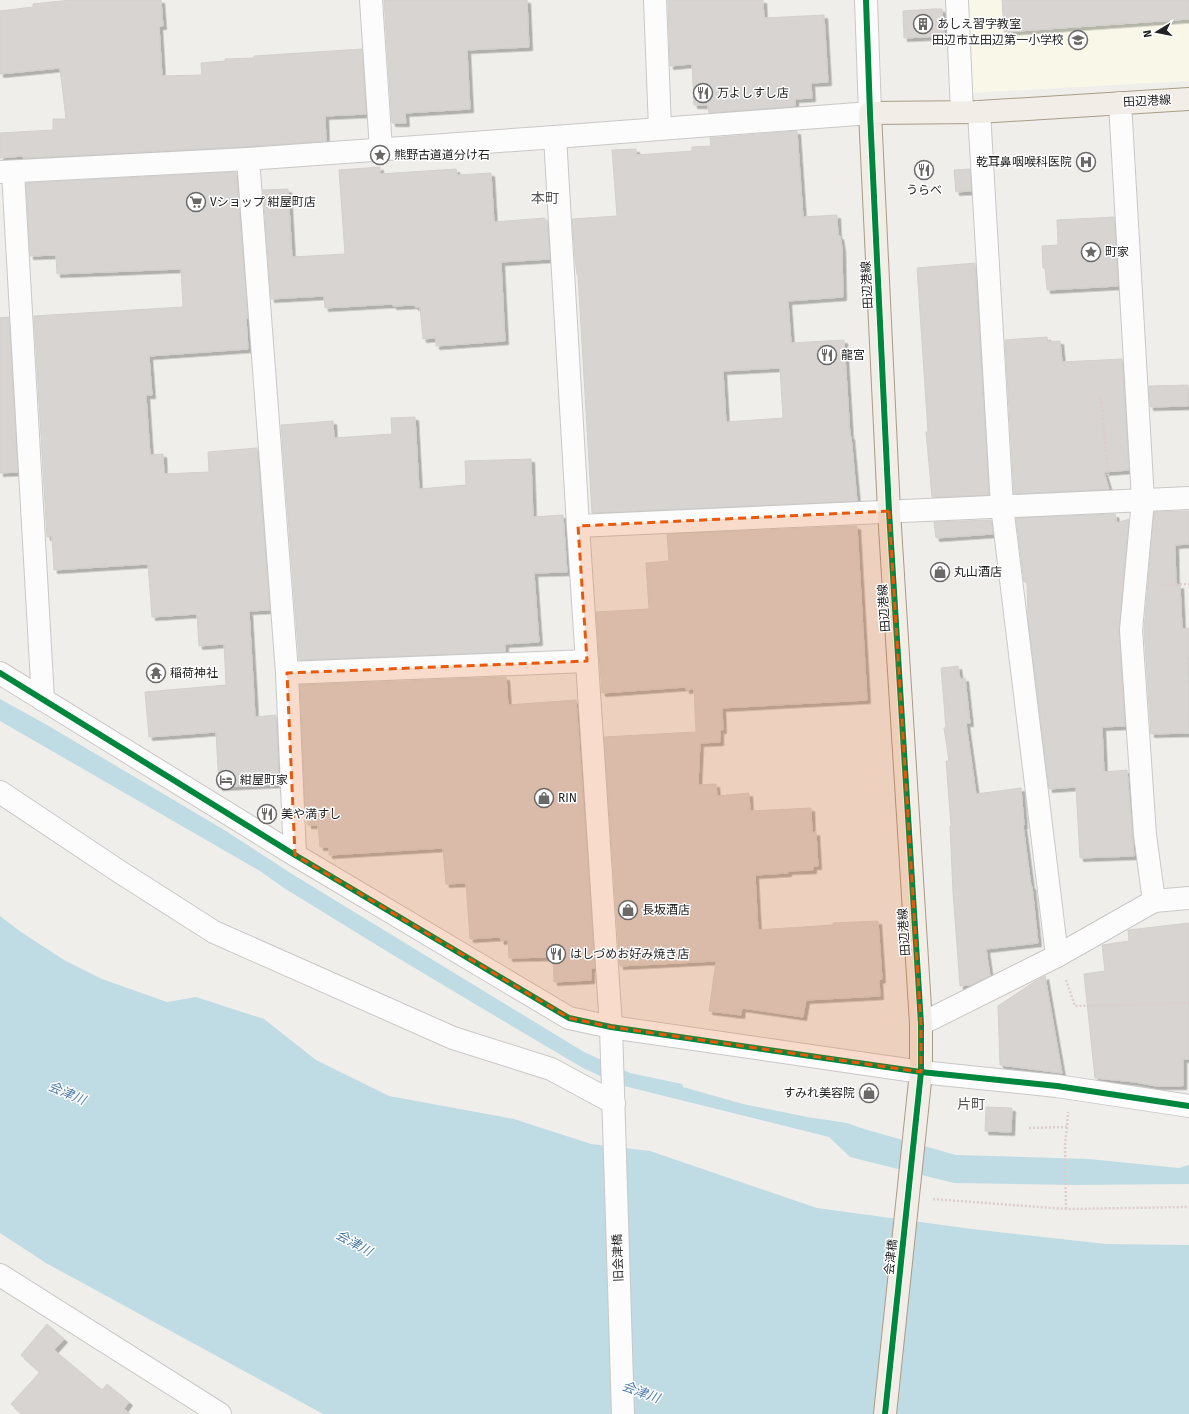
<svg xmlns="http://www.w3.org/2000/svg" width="1189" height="1414" font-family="'Fira Sans','Noto Sans JP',sans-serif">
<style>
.education{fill:#f8f7e8}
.water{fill:#bfdbe3}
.building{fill:#d7d4d2;stroke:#d3d0cc;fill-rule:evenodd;filter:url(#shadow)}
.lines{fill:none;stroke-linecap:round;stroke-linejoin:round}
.minor-casing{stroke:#c9c8c7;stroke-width:24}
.major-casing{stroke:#a79c86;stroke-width:24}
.path{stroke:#dccecd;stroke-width:2.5;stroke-dasharray:2 2;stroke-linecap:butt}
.minor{stroke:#fdfcfc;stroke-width:22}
.major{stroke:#f3ede7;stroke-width:22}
.cycleway-casing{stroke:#fff;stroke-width:8}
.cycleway{stroke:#00873e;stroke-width:6}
.marked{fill:#e8590c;fill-opacity:0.2;stroke:#e8590c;stroke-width:3;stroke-dasharray:8 5;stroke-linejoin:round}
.labels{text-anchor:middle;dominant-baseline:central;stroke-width:3;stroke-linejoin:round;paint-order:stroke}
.poi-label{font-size:12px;fill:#222;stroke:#fff;text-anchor:start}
.street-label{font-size:12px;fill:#222;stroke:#fff}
.water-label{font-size:13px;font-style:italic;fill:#4a7aab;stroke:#fff}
.quarter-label{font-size:14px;fill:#555;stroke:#fff}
</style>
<defs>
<filter id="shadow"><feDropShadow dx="3.5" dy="3.5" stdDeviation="0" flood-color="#0004"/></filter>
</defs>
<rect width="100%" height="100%" fill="#f0eeeb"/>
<polygon class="education" points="965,0 1189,0 1189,81 969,93"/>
<g class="water">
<polygon points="0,699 47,725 226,831 292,874 584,1052 630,1073 682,1084 683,1087 743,1104 807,1117 847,1123 864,1129 956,1155 1089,1159 1179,1168 1189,1165 1189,1184 1073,1185 954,1183 850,1157 829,1137 620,1085 583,1068 490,1013 388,952 284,888 260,871 0,721"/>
<polygon points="0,916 21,932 64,960 102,979 167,1002 196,997 264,1019 316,1060 389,1096 514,1119 591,1144 650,1151 817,1208 972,1229 1106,1244 1189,1245 1189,1414 323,1414 46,1263 0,1233"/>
</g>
<g class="building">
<polygon points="70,0 161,0 163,26 159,26 162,76 202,75 201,63 225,61 225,59 254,58 254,56 362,49 366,114 325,116 326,141 238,147 23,158 23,156 0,158 0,133 53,130 53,119 66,119 60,68 0,74 0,11 33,7 33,4"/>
<polygon points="384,0 527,0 529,47 467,50 470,109 405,113 406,123 392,123"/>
<polygon points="668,0 763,0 764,18 824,15 828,82 811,83 812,98 795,99 795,106 709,113 708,105 694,105 692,64 670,66"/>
<polygon points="1002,0 1189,0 1189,19 1004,32"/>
<polygon points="932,9 942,9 944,36 904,38 903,11"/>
<path d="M797,131L803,217L837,215L838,236H840L842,248L843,297L788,301L791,343L844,340L850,436H851L857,501L592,513L578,275H577L575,258L572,219L617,216L612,150L636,149V155L692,151V147L711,146L710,138ZM780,368L783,418L726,422L723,371Z"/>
<polygon points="380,167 380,174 456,169 457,175 491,173 494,222 545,218 545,220 547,220 550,259 501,262 505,341 436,346 436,338 423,339 420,307 415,307 415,305 393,306 393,304 325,308 324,296 271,299 263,190 288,189 292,257 345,254 339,170"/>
<polygon points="970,169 971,191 956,192 954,170"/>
<polygon points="236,172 248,318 246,318 248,349 149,356 152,395 146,395 150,455 163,454 164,474 209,472 208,452 257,448 270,610 249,611 254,696 255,717 276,715 279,784 219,787 216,732 149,737 145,692 226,685 224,644 199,646 197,614 152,617 148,564 54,570 52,536 47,537 34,316 183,307 181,269 57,274 56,255 30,256 26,183"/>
<polygon points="1114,217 1118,286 1047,290 1045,268 1043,268 1042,246 1058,245 1057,220"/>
<polygon points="975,263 989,495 932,497 926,432 928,432 917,268"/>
<polygon points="9,317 18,472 0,473 0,318"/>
<polygon points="1047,337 1048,342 1060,341 1062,362 1122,359 1129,470 1104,472 1109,489 1014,494 1005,340"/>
<polygon points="1188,385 1188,406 1150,407 1149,386"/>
<polygon points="415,417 419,489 466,485 465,461 531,459 533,517 563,515 567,572 534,573 539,642 505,644 505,652 299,660 281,425 333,421 334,438 392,434 391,418"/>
<polygon points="1189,511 1189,544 1175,545 1176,586 1180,585 1182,627 1183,629 1189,628 1189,658 1188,658 1189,733 1151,734 1144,630 1154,512"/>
<polygon points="1115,514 1117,523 1129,519 1119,629 1125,726 1102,727 1104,772 1127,770 1134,856 1080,858 1076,787 1049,789 1028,619 1027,582 1024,582 1016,518"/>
<polygon points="991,520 993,534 936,538 934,522"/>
<polygon points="857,526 867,700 722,708 723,730 720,730 720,742 700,743 698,785 716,784 717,796 749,793 750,811 811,808 812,833 816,832 818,866 813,866 813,870 788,871 788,873 755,875 758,930 833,925 833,923 878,921 882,979 879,980 880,996 806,1000 803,1017 742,1008 741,1015 709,1011 716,961 620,966 604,737 696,732 694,689 686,690 686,687 602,693 596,612 649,609 646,563 669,561 667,534"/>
<polygon points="958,666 960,679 965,678 970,723 966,723 976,794 1021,788 1024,825 1023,825 1031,886 1032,886 1038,943 986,949 990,976 970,985 960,986 953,892 950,826 951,826 946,761 949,761 944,728 946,728 941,668"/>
<polygon points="506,677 508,705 576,700 595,968 591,968 591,980 554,982 553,957 509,958 508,940 501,941 500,937 470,939 466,883 446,884 443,848 329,855 329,847 320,847 318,825 308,825 307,806 305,806 300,685"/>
<polygon points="1189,923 1189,1059 1183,1059 1183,1086 1156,1086 1135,1082 1095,1078 1084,974 1105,971 1102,945 1129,941 1128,930 1129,930"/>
<polygon points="1045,976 1062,1073 1000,1065 998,1006 1034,982"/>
<polygon points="986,1107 1012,1108 1011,1132 985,1131"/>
<polygon points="47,1324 64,1339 54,1350 102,1390 107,1384 129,1402 124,1409 130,1414 22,1414 11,1404 40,1372 21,1355"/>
</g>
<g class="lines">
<g class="minor-casing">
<g id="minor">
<polyline points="371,0 381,149"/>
<polyline points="655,0 660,128"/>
<polyline points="957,0 962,112"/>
<polyline points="1120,103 1143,500 1131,630 1145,835 1154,901"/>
<polyline points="979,112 1002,506 1057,956"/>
<polyline points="555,137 578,526 611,1027 623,1414"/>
<polyline points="248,159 287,673 295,855"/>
<polyline points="0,172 248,159 555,137 870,113 866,0"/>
<polyline points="13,172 43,700"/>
<polyline points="578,526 1189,498"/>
<polyline points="0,673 295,855 569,1018 611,1027 921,1072 1057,1086 1189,1106"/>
<polyline points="287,673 587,661"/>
<polyline points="0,792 120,872 214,932 453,1038 551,1069 614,1103"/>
<polyline points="921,1024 1057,956 1154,901 1189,898"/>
<polyline points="0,1275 220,1414"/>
</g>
</g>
<g class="major-casing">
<polyline id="major" points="885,1414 921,1072 921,1024 889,511 870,113 979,112 1189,99"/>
</g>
<g class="path">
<polyline points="1101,398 1108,477"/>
<polyline points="1160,585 1189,584"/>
<polyline points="1066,980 1075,1006 1189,1003"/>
<polyline points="1029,1128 1067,1127 1068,1112"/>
<polyline points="933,1199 1066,1209 1189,1207"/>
<polyline points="1066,1209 1065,1143 1067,1127"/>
</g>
<use href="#minor" class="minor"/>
<use href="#major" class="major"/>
<g class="cycleway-casing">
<g id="cycleway">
<polyline points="866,0 870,113 889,511 921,1024 921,1072 885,1414"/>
<polyline points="0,673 295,855 569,1018 611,1027 921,1072 1057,1086 1189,1106"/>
</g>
</g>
<use href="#cycleway" class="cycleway"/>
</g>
<path class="marked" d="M889,511L921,1024V1072L611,1027L569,1018L295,855L287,673L587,661L578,526Z"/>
<defs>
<g id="building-ring" transform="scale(1)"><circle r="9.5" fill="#fff" stroke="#6a6968" stroke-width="1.5"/><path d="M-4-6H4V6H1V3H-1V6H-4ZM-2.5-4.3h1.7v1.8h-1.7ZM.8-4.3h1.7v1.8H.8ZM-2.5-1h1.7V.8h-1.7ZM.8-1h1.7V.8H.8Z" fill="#6a6968"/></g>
<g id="school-ring" transform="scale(1)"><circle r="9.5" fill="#fff" stroke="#6a6968" stroke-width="1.5"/><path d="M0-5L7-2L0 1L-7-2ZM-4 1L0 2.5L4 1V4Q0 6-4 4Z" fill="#6a6968"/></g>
<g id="restaurant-ring" transform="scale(1)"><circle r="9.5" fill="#fff" stroke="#6a6968" stroke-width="1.5"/><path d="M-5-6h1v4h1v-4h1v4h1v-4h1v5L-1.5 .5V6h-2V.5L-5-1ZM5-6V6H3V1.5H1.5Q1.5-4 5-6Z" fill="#6a6968"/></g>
<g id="sight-ring" transform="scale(1)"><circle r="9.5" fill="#fff" stroke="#6a6968" stroke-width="1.5"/><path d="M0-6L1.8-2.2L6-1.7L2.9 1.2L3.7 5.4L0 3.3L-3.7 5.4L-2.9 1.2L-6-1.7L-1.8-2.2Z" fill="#6a6968"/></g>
<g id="hospital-ring" transform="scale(1)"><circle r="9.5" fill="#fff" stroke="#6a6968" stroke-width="1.5"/><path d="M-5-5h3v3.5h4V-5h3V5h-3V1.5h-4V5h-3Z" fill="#6a6968"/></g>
<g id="supermarket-ring" transform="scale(1)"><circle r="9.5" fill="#fff" stroke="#6a6968" stroke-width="1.5"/><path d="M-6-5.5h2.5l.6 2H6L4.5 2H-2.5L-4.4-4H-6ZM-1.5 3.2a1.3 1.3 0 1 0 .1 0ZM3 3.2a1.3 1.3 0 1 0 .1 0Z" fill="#6a6968"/></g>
<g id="shop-ring" transform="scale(1)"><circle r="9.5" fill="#fff" stroke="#6a6968" stroke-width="1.5"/><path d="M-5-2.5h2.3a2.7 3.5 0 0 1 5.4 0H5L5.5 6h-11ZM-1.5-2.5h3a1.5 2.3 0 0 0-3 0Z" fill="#6a6968"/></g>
<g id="temple-ring" transform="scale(1)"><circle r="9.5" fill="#fff" stroke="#6a6968" stroke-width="1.5"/><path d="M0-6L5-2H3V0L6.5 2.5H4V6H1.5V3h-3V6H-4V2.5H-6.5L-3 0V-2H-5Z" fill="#6a6968"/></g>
<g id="hotel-ring" transform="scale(1)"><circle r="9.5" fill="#fff" stroke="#6a6968" stroke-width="1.5"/><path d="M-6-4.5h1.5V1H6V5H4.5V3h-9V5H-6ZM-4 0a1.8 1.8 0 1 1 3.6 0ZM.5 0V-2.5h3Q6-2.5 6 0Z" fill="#6a6968"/></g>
</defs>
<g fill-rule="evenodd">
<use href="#building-ring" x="923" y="24"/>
<use href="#school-ring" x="1078" y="40"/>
<use href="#restaurant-ring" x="703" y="93"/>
<use href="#sight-ring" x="380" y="155"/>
<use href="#hospital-ring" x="1086" y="162"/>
<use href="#restaurant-ring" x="924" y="170"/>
<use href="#supermarket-ring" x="196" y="202"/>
<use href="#sight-ring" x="1091" y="252"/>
<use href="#restaurant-ring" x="827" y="355"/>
<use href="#shop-ring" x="940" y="572"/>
<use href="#temple-ring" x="156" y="673"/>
<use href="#hotel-ring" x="226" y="780"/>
<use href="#shop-ring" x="544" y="798"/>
<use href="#restaurant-ring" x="267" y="814"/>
<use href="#shop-ring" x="628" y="910"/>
<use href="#restaurant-ring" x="556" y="954"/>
<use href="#shop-ring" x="869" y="1093"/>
</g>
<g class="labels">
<g class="poi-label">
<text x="937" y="24">あしえ習字教室</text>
<text x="1064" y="40" text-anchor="end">田辺市立田辺第一小学校</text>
<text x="717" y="93">万よしすし店</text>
<text x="394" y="155">熊野古道道分け石</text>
<text x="1072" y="162" text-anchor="end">乾耳鼻咽喉科医院</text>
<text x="924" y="190" text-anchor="middle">うらべ</text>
<text x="210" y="202">Vショップ 紺屋町店</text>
<text x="1105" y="252">町家</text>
<text x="841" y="355">龍宮</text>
<text x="954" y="572">丸山酒店</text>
<text x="170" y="673">稲荷神社</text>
<text x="240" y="780">紺屋町家</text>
<text x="558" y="798">RIN</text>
<text x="281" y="814">美や満すし</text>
<text x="642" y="910">長坂酒店</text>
<text x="570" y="954">はしづめお好み焼き店</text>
<text x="855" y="1093" text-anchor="end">すみれ美容院</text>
</g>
<g class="street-label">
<text transform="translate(1147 101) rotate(-3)">田辺港線</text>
<text transform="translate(867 285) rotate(-93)">田辺港線</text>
<text transform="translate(884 608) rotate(-94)">田辺港線</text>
<text transform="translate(904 932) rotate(-94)">田辺港線</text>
<text transform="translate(891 1257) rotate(-84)">会津橋</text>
<text transform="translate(618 1258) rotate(-92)">旧会津橋</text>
</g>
<g class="water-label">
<text transform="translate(67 1093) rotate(23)">会津川</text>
<text transform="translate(354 1243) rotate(29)">会津川</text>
<text transform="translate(641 1392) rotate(20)">会津川</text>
</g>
<g class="quarter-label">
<text x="545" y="198">本町</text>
<text x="971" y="1104">片町</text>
</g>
</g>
<g transform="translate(1157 32) rotate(260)" stroke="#ffffff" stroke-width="3" paint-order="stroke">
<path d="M0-3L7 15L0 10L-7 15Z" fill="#222222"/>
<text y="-6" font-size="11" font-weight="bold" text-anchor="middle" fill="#222222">N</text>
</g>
</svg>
